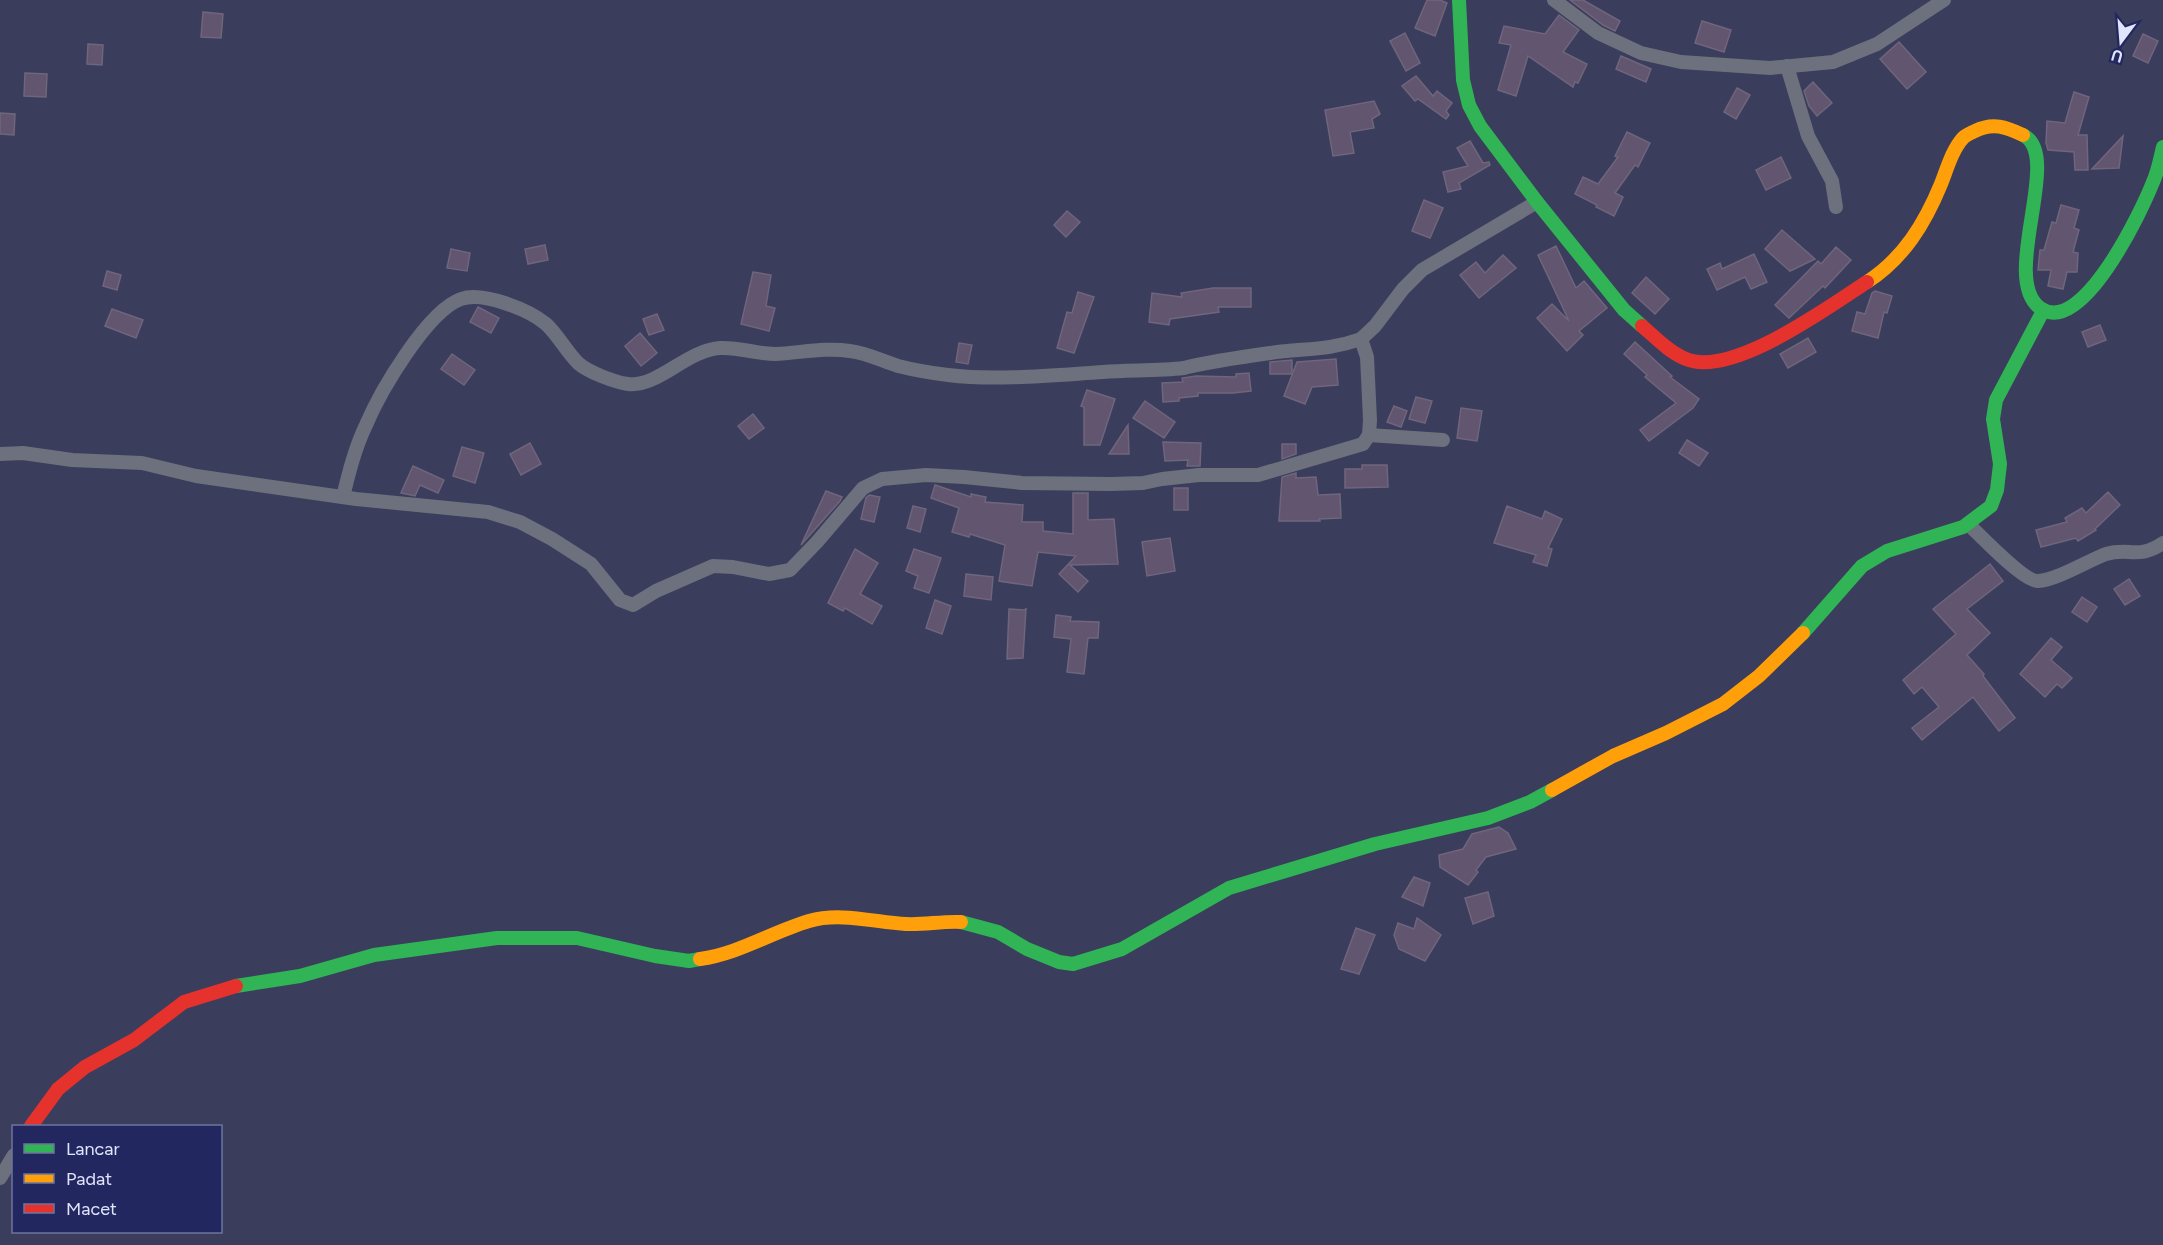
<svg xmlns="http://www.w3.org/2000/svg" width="2163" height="1245" font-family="Figtree,sans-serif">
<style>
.building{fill:#615570;stroke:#6f657c;stroke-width:1.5}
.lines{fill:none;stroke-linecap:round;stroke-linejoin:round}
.street{stroke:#6d707d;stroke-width:14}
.fast{stroke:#30b455;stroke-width:14}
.slow{stroke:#ff9f0a;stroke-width:14}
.jam{stroke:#e5322d;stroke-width:14}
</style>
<rect width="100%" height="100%" fill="#3a3d5c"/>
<g class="building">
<polygon points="1427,0 1440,0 1447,3 1435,36 1415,28"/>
<polygon points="1570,0 1583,0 1620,21 1615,31 1603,25"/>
<polygon points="203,12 223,14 221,38 201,37"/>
<polygon points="1559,15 1579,30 1563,52 1587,64 1578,83 1575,82 1573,87 1528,56 1516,96 1498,90 1511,45 1499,43 1504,26 1545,34"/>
<polygon points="1702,21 1731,30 1724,52 1695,43"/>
<polygon points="1405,33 1420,63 1406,71 1390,41"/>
<polygon points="2143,34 2158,41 2148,63 2133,56"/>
<polygon points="1899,42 1926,72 1907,89 1880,59"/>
<polygon points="88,44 103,45 102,65 87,64"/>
<polygon points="1621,56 1651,69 1646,82 1616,69"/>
<polygon points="25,73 47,74 46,97 24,96"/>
<polygon points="1416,76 1433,96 1437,91 1452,103 1446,111 1449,115 1446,119 1418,99 1415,101 1402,86"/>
<polygon points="1813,82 1832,103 1817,116 1809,106 1804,91"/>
<polygon points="1737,88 1750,95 1736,119 1724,112"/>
<polygon points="2074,92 2089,97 2078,135 2087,135 2088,170 2075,170 2074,152 2048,150 2046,143 2047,121 2065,123"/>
<polygon points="1374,101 1380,114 1372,119 1374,128 1350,132 1354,153 1333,156 1325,110"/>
<polygon points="0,113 15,114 14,135 0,134"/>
<polygon points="1627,132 1650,143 1638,167 1635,165 1615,193 1623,197 1614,216 1596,207 1597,205 1575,194 1583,177 1598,184 1618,157 1615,156"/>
<polygon points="2123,136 2119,168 2092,169"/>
<polygon points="1470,141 1483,163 1489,162 1490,165 1459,183 1461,189 1448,192 1443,172 1468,166 1457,148"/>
<polygon points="1781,157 1791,178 1766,190 1756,170"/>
<polygon points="1424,200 1443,208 1430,238 1412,231"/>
<polygon points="2061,205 2079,210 2074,228 2079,230 2073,252 2078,253 2077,272 2067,272 2063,289 2048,286 2051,270 2038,270 2040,250 2044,250 2052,222 2056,223"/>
<polygon points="1067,211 1080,222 1066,237 1054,225"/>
<polygon points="1782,230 1815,259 1790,271 1765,249"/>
<polygon points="545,245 548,260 528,264 525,249"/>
<polygon points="1556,246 1576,288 1584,281 1607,308 1579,331 1583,335 1567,351 1537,318 1552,304 1569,321 1538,255"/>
<polygon points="1836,247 1851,260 1825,288 1823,286 1789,318 1775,305 1818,261 1821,264"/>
<polygon points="451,249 470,253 467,271 447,268"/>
<polygon points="1754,254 1767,282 1751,289 1745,277 1717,290 1707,269 1720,263 1722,269"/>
<polygon points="1503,255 1516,268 1479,298 1460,275 1476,262 1485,273"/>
<polygon points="107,271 121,275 117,290 103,286"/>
<polygon points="753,272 771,275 766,306 775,308 769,331 741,324"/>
<polygon points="1646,277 1669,299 1655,314 1632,293"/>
<polygon points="1213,288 1251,288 1251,307 1218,307 1219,312 1170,319 1169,325 1149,322 1152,293 1182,297 1181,293"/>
<polygon points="1875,291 1892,296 1887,313 1884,312 1878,338 1852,331 1857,312 1865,314 1872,293"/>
<polygon points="1078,292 1094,297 1074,353 1057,348 1067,312 1072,313"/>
<polygon points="478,307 499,318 491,333 470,322"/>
<polygon points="112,309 143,320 136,338 105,326"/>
<polygon points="657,314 664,330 649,335 643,319"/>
<polygon points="2100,325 2106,340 2088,347 2082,332"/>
<polygon points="640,333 657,353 641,366 625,346"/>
<polygon points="1808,338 1816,352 1788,368 1780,354"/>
<polygon points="1635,342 1672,376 1670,377 1699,399 1693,408 1649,441 1640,430 1676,403 1645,377 1647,375 1624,354"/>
<polygon points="959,343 972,345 968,364 956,362"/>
<polygon points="452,354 475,370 464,385 441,369"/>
<polygon points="1336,359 1338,385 1312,387 1305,404 1284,396 1297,362"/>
<polygon points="1292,360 1292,374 1270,374 1270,362"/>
<polygon points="1249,373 1251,391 1233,393 1198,393 1198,396 1179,398 1179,401 1163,402 1162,383 1183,382 1182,378 1196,376 1236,377 1236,374"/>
<polygon points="1087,390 1115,399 1100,445 1084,445 1084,407 1081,406"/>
<polygon points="1416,397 1432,401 1425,423 1409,419"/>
<polygon points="1145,401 1175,422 1164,438 1133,418"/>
<polygon points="1394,406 1407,411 1401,427 1387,422"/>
<polygon points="1461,408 1482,411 1477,441 1457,438"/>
<polygon points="753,414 764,428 749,439 738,426"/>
<polygon points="1128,425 1129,454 1109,454"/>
<polygon points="1687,440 1708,453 1699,466 1679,453"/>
<polygon points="1163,442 1201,443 1200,466 1187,466 1188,460 1165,461"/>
<polygon points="530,443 541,464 521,475 510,454"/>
<polygon points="1282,444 1296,444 1296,454 1282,459"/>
<polygon points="462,447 484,453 475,483 453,476"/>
<polygon points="1362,465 1387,465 1388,487 1345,488 1345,469 1362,469"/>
<polygon points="413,466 444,480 438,493 420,485 415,496 401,493"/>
<polygon points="1296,473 1296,478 1316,477 1318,495 1340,494 1341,518 1319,519 1320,521 1279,521 1282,477"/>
<polygon points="935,485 971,497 971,494 986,497 985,502 1023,505 1022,522 1043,522 1043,531 1073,534 1073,493 1088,493 1088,520 1114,519 1118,564 1070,565 1088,581 1078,592 1059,574 1076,556 1038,552 1032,586 999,581 1005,545 970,534 969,537 952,532 959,508 931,498"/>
<rect x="1174" y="488" width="14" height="22"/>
<polygon points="826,491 842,497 840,501 801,545"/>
<polygon points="2108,492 2120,505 2095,529 2096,530 2078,541 2076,538 2041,547 2036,530 2067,522 2065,518 2082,508 2086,513"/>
<polygon points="869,495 880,497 874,522 861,519 866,498"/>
<polygon points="913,506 926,509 920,532 907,528"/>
<polygon points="1507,506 1542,519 1545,511 1562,519 1548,548 1552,549 1547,566 1533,562 1536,555 1494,543"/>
<polygon points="1170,538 1175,571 1147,576 1142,542"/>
<polygon points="855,549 878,563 860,594 882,606 872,624 845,608 843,611 828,603"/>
<polygon points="914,549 941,558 929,593 914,588 918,576 906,571"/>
<polygon points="1990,564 2003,581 1967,609 1990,633 1967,655 1984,674 1983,676 2015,718 1999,731 1973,697 1922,740 1912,728 1939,707 1922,687 1914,694 1903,680 1956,634 1933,609"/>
<polygon points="966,574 993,577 991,600 964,596"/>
<polygon points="2129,579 2140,596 2125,605 2114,589"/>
<polygon points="2082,597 2097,607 2087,622 2072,612"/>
<polygon points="935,600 951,606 942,634 926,628"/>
<polygon points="1026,608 1023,658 1007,659 1009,609 1025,610"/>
<polygon points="1056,615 1071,617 1070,621 1099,622 1098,638 1088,638 1084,674 1067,672 1071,639 1054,637"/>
<polygon points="2051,638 2062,647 2051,660 2072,678 2062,688 2057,684 2045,697 2020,674"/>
<polygon points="1499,827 1508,833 1516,849 1486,857 1476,870 1478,872 1468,885 1440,867 1439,855 1463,849 1472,834"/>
<polygon points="1414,877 1430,883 1423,906 1402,897"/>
<polygon points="1488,892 1494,916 1473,924 1465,898"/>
<polygon points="1417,918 1441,935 1425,961 1399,949 1394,935 1398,923 1414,929"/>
<polygon points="1356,928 1375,935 1359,974 1341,969"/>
</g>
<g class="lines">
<g class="street">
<polyline points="1554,0 1598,33 1641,53 1681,62 1770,68 1833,62 1877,44 1944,0"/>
<polyline points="1787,66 1808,136 1832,181 1836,207"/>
<polyline points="1369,435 1443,440"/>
<polyline points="0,454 23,453 72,460 142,463 196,476 356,499 488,512 520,522 552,539 591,564 620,600 633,605 656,591 713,566 733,567 769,574 790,570 817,542 863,488 882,479 926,475 964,477 1022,483 1111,484 1143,483 1162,479 1199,475 1258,475 1363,444 1369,435 1370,420 1367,357 1361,339 1375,326 1403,289 1422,270 1537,202"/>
<path d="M343,497C349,472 355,448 366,425C380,392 427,311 461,299C483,291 529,310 546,324C558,335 566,351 578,363C588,372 614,382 628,384C657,388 687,350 720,348C739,347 757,354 775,354C800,353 825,347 850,351C867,353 882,361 898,366C914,370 931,373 948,375C996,381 1055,375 1103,372C1130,370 1157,371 1184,368C1212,361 1241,357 1270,353C1304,348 1327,351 1361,339"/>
<path d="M1968,524C1980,535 2024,582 2038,581C2057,580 2087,561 2106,554C2129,547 2138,560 2163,543"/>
<polyline points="0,1178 14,1155"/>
</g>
<g class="fast">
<polyline points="1459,0 1463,80 1469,105 1480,126 1537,202 1624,310 1642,326"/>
<path d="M2023,135C2064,155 1999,278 2040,308C2082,338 2142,210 2153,182C2158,171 2160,159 2163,147"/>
<polyline points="1803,633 1862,566 1887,551 1963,527 1991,506 1997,490 2000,464 1993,419 1996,400 2043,311"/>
<polyline points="961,922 998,932 1027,949 1059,962 1073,964 1122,949 1229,888 1375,844 1488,818 1530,802 1552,790"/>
<polyline points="236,986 300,976 374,955 497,938 577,938 655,956 689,961 700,959"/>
</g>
<g class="slow">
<path d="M1867,282C1904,258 1925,223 1941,184C1947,169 1952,150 1963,138C1966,135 1971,133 1975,131C1993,122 2006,127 2023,135"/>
<polyline points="1552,790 1613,756 1666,733 1723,704 1759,676 1803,633"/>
<path d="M700,959C738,954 772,932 809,921C840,912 874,922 906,924C924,925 942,921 961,922"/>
</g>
<g class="jam">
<path d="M1642,326C1656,338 1669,352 1686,359C1732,378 1828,307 1867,282"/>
<polyline points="31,1126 58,1089 85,1067 134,1040 184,1002 236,986"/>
</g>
</g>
<rect x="12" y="1125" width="210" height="108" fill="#22285f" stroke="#6e749d" stroke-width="1.5"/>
<rect x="24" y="1144" width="30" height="9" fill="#30b455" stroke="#6e749d" stroke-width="1.5"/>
<text x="66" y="1155" font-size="18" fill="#e0e5fb">Lancar</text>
<rect x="24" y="1174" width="30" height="9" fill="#ff9f0a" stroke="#6e749d" stroke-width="1.5"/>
<text x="66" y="1185" font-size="18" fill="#e0e5fb">Padat</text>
<rect x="24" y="1204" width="30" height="9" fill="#e5322d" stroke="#6e749d" stroke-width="1.5"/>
<text x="66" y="1215" font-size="18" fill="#e0e5fb">Macet</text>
<g transform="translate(2121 42) rotate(196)" stroke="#22285f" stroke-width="4.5" paint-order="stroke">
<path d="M0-4.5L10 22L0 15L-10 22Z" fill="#e0e5fb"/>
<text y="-9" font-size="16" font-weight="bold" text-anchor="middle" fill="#e0e5fb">U</text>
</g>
</svg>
